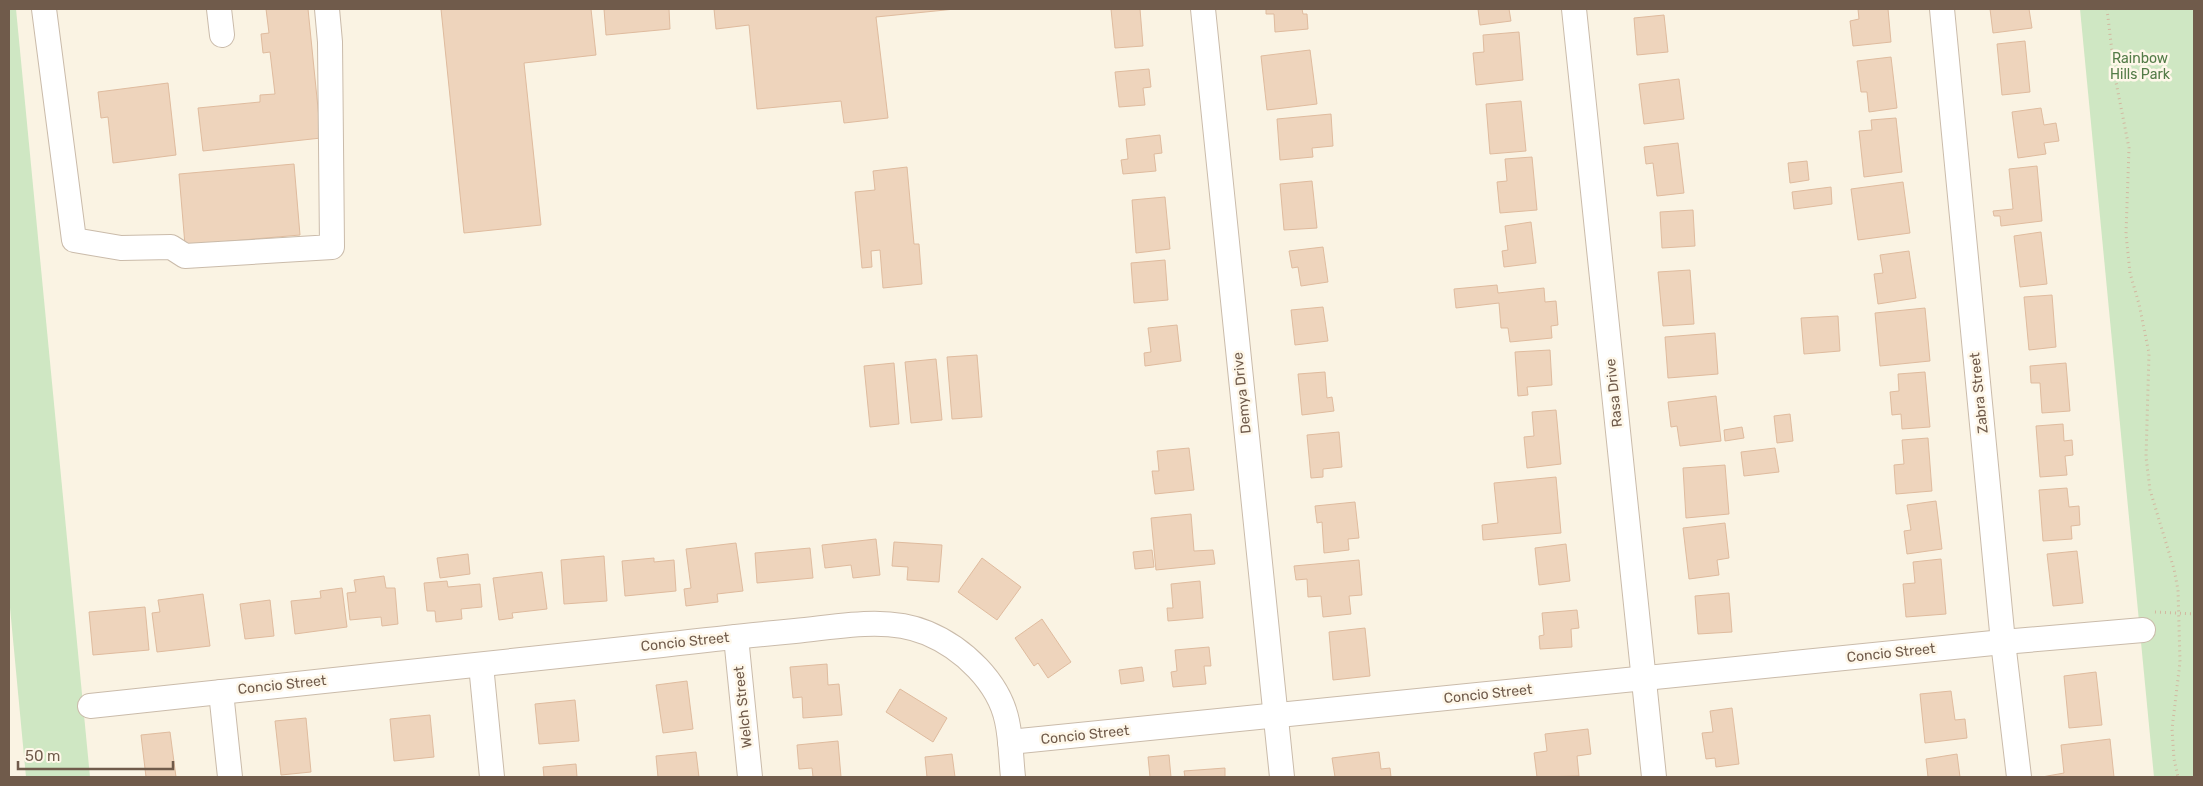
<svg xmlns="http://www.w3.org/2000/svg" width="2203" height="786" font-family="Rubik,sans-serif">
<style>
.green{fill:#cfe7c3}
.building{fill:#eed4bc;stroke:#dfbb9e}
.lines{fill:none;stroke-linecap:round;stroke-linejoin:round}
.minor-casing{stroke:#cabbaa;stroke-width:26}
.path{stroke:#d2b7a0;stroke-width:3;stroke-dasharray:1 4;stroke-linecap:butt}
.minor{stroke:#fff;stroke-width:24}
.labels{text-anchor:middle;dominant-baseline:central;stroke-width:5;stroke-linejoin:round;paint-order:stroke}
.park-label{font-size:14px;fill:#537b47;stroke:#fef7e9}
.street-label{font-size:14px;fill:#705b4b;stroke:#fef7e9}
</style>
<rect width="100%" height="100%" fill="#faf3e3"/>
<g class="green">
<polygon points="9,9 16,9 90,777 26,777 9,597"/>
<polygon points="2080,9 2194,9 2194,777 2154,777"/>
</g>
<g class="building">
<polygon points="266,9 308,9 321,138 203,151 198,108 260,102 260,95 275,94 270,52 263,53 261,34 269,33"/>
<polygon points="441,9 591,9 596,55 524,63 541,225 464,233"/>
<polygon points="604,9 669,9 670,29 606,35"/>
<polygon points="714,9 955,9 876,17 888,118 844,123 841,101 757,109 749,25 716,29"/>
<polygon points="1111,9 1140,9 1143,46 1115,48"/>
<polygon points="1266,9 1302,9 1303,14 1307,14 1308,29 1275,32 1274,14 1266,14"/>
<polygon points="1478,9 1509,9 1511,21 1480,25"/>
<polygon points="1858,9 1888,9 1891,42 1853,46 1850,21 1859,19"/>
<polygon points="1990,9 2029,9 2032,28 1993,33"/>
<polygon points="1664,15 1668,52 1637,55 1634,18"/>
<polygon points="1519,32 1523,80 1476,85 1473,53 1484,52 1483,35"/>
<polygon points="2025,41 2030,92 2002,95 1997,44"/>
<polygon points="1310,50 1317,104 1267,110 1261,56"/>
<polygon points="1891,57 1897,108 1869,112 1867,92 1861,92 1857,61"/>
<polygon points="1149,69 1151,87 1143,88 1145,105 1119,107 1115,72"/>
<polygon points="1679,79 1684,119 1644,124 1639,84"/>
<polygon points="168,83 176,155 113,163 108,117 101,118 98,92"/>
<polygon points="1521,101 1526,151 1490,154 1486,104"/>
<polygon points="2041,108 2044,125 2056,123 2059,141 2044,143 2046,154 2018,158 2012,112"/>
<polygon points="1331,114 1333,146 1312,148 1313,157 1280,160 1277,119"/>
<polygon points="1896,118 1902,172 1864,177 1859,131 1872,130 1871,120"/>
<polygon points="1160,135 1162,153 1154,154 1156,171 1123,174 1121,160 1128,159 1126,139"/>
<polygon points="1678,143 1684,193 1657,196 1653,163 1646,164 1644,147"/>
<polygon points="1532,157 1537,210 1500,213 1497,182 1507,181 1505,159"/>
<polygon points="1807,161 1809,180 1790,183 1788,163"/>
<polygon points="294,164 300,235 185,245 179,174"/>
<polygon points="2037,166 2042,221 2001,226 2000,216 1994,216 1993,211 2013,209 2009,169"/>
<polygon points="907,167 914,244 919,244 922,284 883,288 880,250 871,251 872,267 862,268 855,192 875,190 873,171"/>
<polygon points="1312,181 1317,228 1284,230 1280,184"/>
<polygon points="1903,182 1910,233 1858,240 1851,189"/>
<polygon points="1831,187 1832,204 1794,209 1792,192"/>
<polygon points="1165,197 1170,249 1136,253 1132,200"/>
<polygon points="1693,210 1695,246 1662,248 1660,212"/>
<polygon points="1531,222 1536,263 1504,267 1502,251 1508,250 1505,226"/>
<polygon points="2041,232 2047,284 2020,287 2014,236"/>
<polygon points="1323,247 1328,282 1301,286 1298,267 1292,268 1289,251"/>
<polygon points="1909,251 1916,298 1878,304 1874,274 1883,273 1880,255"/>
<polygon points="1165,260 1168,300 1134,303 1131,263"/>
<polygon points="1690,270 1694,324 1663,326 1658,272"/>
<polygon points="1497,285 1498,293 1544,288 1545,302 1556,301 1558,325 1551,326 1552,338 1510,342 1508,328 1501,328 1499,303 1456,308 1454,289"/>
<polygon points="2052,295 2056,347 2029,350 2024,297"/>
<polygon points="1323,307 1328,341 1295,345 1291,310"/>
<polygon points="1925,308 1930,361 1880,366 1875,313"/>
<polygon points="1838,316 1840,351 1804,354 1801,318"/>
<polygon points="1177,325 1181,361 1145,366 1144,353 1151,352 1148,328"/>
<polygon points="1715,333 1718,374 1668,378 1665,337"/>
<polygon points="1550,350 1552,385 1527,387 1528,395 1518,396 1515,352"/>
<polygon points="977,355 982,417 952,419 947,357"/>
<polygon points="936,359 942,420 911,423 905,362"/>
<polygon points="894,363 899,424 870,427 864,366"/>
<polygon points="2066,363 2070,411 2042,413 2040,383 2031,383 2030,366"/>
<polygon points="1325,372 1327,398 1332,397 1334,411 1302,415 1298,374"/>
<polygon points="1925,372 1930,427 1902,429 1901,414 1892,415 1890,392 1899,391 1898,374"/>
<polygon points="1716,396 1721,441 1680,446 1677,426 1671,427 1668,402"/>
<polygon points="1556,410 1561,464 1527,468 1524,437 1534,436 1532,412"/>
<polygon points="1790,414 1793,441 1777,443 1774,416"/>
<polygon points="2063,424 2064,441 2072,440 2073,455 2065,456 2067,475 2040,477 2036,426"/>
<polygon points="1742,427 1744,438 1725,441 1724,430"/>
<polygon points="1339,432 1342,467 1323,469 1323,477 1311,478 1307,435"/>
<polygon points="1928,438 1932,491 1896,494 1894,465 1904,464 1902,440"/>
<polygon points="1189,448 1194,490 1155,494 1152,471 1159,471 1157,451"/>
<polygon points="1775,448 1779,472 1744,476 1741,452"/>
<polygon points="1725,465 1729,514 1686,518 1683,468"/>
<polygon points="1556,477 1561,533 1483,540 1482,525 1498,523 1494,483"/>
<polygon points="2067,488 2069,507 2079,506 2080,525 2071,526 2072,539 2043,541 2039,490"/>
<polygon points="1936,501 1942,549 1907,554 1904,531 1911,530 1907,505"/>
<polygon points="1355,502 1359,538 1348,539 1349,550 1324,553 1322,522 1317,523 1315,506"/>
<polygon points="1191,514 1194,551 1213,550 1215,564 1156,570 1151,518"/>
<polygon points="1725,523 1729,558 1717,560 1719,575 1689,579 1683,528"/>
<polygon points="876,539 880,575 853,578 851,565 825,568 822,545"/>
<polygon points="894,542 942,545 939,582 907,580 908,567 892,566"/>
<polygon points="736,543 743,591 717,594 718,602 686,606 684,589 691,588 686,549"/>
<polygon points="1566,544 1570,581 1539,585 1535,548"/>
<polygon points="810,548 813,578 757,583 755,553"/>
<polygon points="1152,550 1154,567 1135,569 1133,552"/>
<polygon points="2077,551 2083,603 2053,606 2047,554"/>
<polygon points="468,554 470,574 440,578 437,558"/>
<polygon points="604,556 607,601 564,604 561,560"/>
<polygon points="654,558 654,562 674,560 676,591 625,596 622,561"/>
<polygon points="982,558 1021,587 997,620 958,592"/>
<polygon points="1941,559 1946,614 1906,617 1903,584 1915,583 1913,562"/>
<polygon points="1359,560 1362,595 1349,596 1351,614 1323,617 1321,596 1308,597 1307,579 1296,580 1294,566"/>
<polygon points="542,572 547,609 512,613 513,618 499,620 493,578"/>
<polygon points="384,576 386,588 395,588 398,624 382,626 381,617 350,620 347,593 356,592 354,580"/>
<polygon points="447,581 448,587 480,584 482,607 461,609 462,619 436,622 435,611 427,611 424,583"/>
<polygon points="1200,581 1203,618 1168,621 1167,608 1173,608 1171,584"/>
<polygon points="342,588 347,627 295,634 291,601 321,598 320,591"/>
<polygon points="1729,593 1732,632 1698,634 1695,596"/>
<polygon points="203,594 210,646 157,652 152,613 160,612 158,600"/>
<polygon points="270,600 274,636 245,639 240,604"/>
<polygon points="145,607 149,650 93,655 89,612"/>
<polygon points="1577,610 1579,628 1571,629 1572,647 1540,649 1539,636 1544,635 1542,613"/>
<polygon points="1042,619 1071,662 1048,678 1038,663 1034,666 1015,638"/>
<polygon points="1365,628 1370,676 1333,680 1329,632"/>
<polygon points="1209,647 1211,666 1204,666 1206,684 1173,687 1171,672 1177,671 1175,650"/>
<polygon points="827,664 828,685 839,684 842,715 803,718 802,697 793,698 790,667"/>
<polygon points="1142,667 1144,681 1121,684 1119,670"/>
<polygon points="2096,672 2102,725 2069,728 2064,676"/>
<polygon points="687,681 693,729 663,733 656,685"/>
<polygon points="900,689 947,718 933,742 886,712"/>
<polygon points="1951,691 1955,720 1965,719 1967,738 1925,743 1920,694"/>
<polygon points="575,700 579,741 539,744 535,704"/>
<polygon points="1732,708 1739,764 1716,767 1715,758 1706,759 1702,733 1713,732 1710,711"/>
<polygon points="430,715 434,757 394,761 390,719"/>
<polygon points="306,718 311,772 281,775 275,721"/>
<polygon points="1588,729 1591,754 1577,756 1579,776 1537,777 1534,753 1547,751 1545,734"/>
<polygon points="170,732 176,777 146,777 141,735"/>
<polygon points="2110,739 2114,777 2042,777 2064,773 2061,745"/>
<polygon points="838,741 841,777 813,777 812,768 799,769 797,745"/>
<polygon points="696,752 699,777 658,777 656,756"/>
<polygon points="1379,752 1381,769 1390,768 1391,777 1335,777 1332,758"/>
<polygon points="952,754 955,777 927,777 925,757"/>
<polygon points="1957,754 1960,777 1928,777 1926,759"/>
<polygon points="1169,755 1171,777 1150,777 1148,757"/>
<polygon points="576,764 577,777 544,777 543,767"/>
<polygon points="1225,768 1225,777 1185,777 1184,771"/>
</g>
<g class="lines">
<g class="minor-casing">
<g id="minor">
<polyline points="44,9 74,240 121,248 171,247 185,256 332,247 330,42 327,9"/>
<polyline points="219,9 222,35"/>
<polyline points="1203,9 1282,777"/>
<polyline points="1574,9 1654,777"/>
<polyline points="1942,9 2003,642 2019,777"/>
<polyline points="736,637 750,777"/>
<polyline points="481,665 492,777"/>
<polyline points="221,692 230,777"/>
<path d="M90,706C281,685 471,666 662,645C706,640 751,635 795,631C838,627 886,616 927,633C963,648 999,682 1007,721C1011,739 1011,759 1013,777"/>
<polyline points="1010,742 2003,642 2143,630"/>
</g>
</g>
<g class="path">
<polyline points="2107,9 2115,77 2129,148 2126,234 2130,273 2139,304 2149,353 2146,457 2150,490 2174,569 2178,590 2180,662 2172,729 2174,759 2178,777"/>
<polyline points="2155,612 2194,614"/>
</g>
<use href="#minor" class="minor"/>
</g>
<g class="labels">
<g class="park-label">
<text x="2140" y="58">Rainbow<tspan x="2140" dy="16">Hills Park</tspan></text>
</g>
<g class="street-label">
<text transform="translate(1242 393) rotate(-96)">Demya Drive</text>
<text transform="translate(1614 393) rotate(-96)">Rasa Drive</text>
<text transform="translate(1979 393) rotate(-96)">Zabra Street</text>
<text transform="translate(685 642) rotate(-6)">Concio Street</text>
<text transform="translate(1891 653) rotate(-6)">Concio Street</text>
<text transform="translate(282 685) rotate(-6)">Concio Street</text>
<text transform="translate(1488 694) rotate(-6)">Concio Street</text>
<text transform="translate(743 707) rotate(-96)">Welch Street</text>
<text transform="translate(1085 735) rotate(-6)">Concio Street</text>
</g>
</g>
<rect width="2203" height="786" fill="none" stroke="#705b4b" stroke-width="20"/>
<path d="M18 761v8h155v-8" fill="none" stroke="#705b4b" stroke-width="2.5"/>
<text x="25" y="761" font-size="15" fill="#705b4b" stroke="#fef7e9" stroke-width="4" paint-order="stroke">50 m</text>
</svg>
